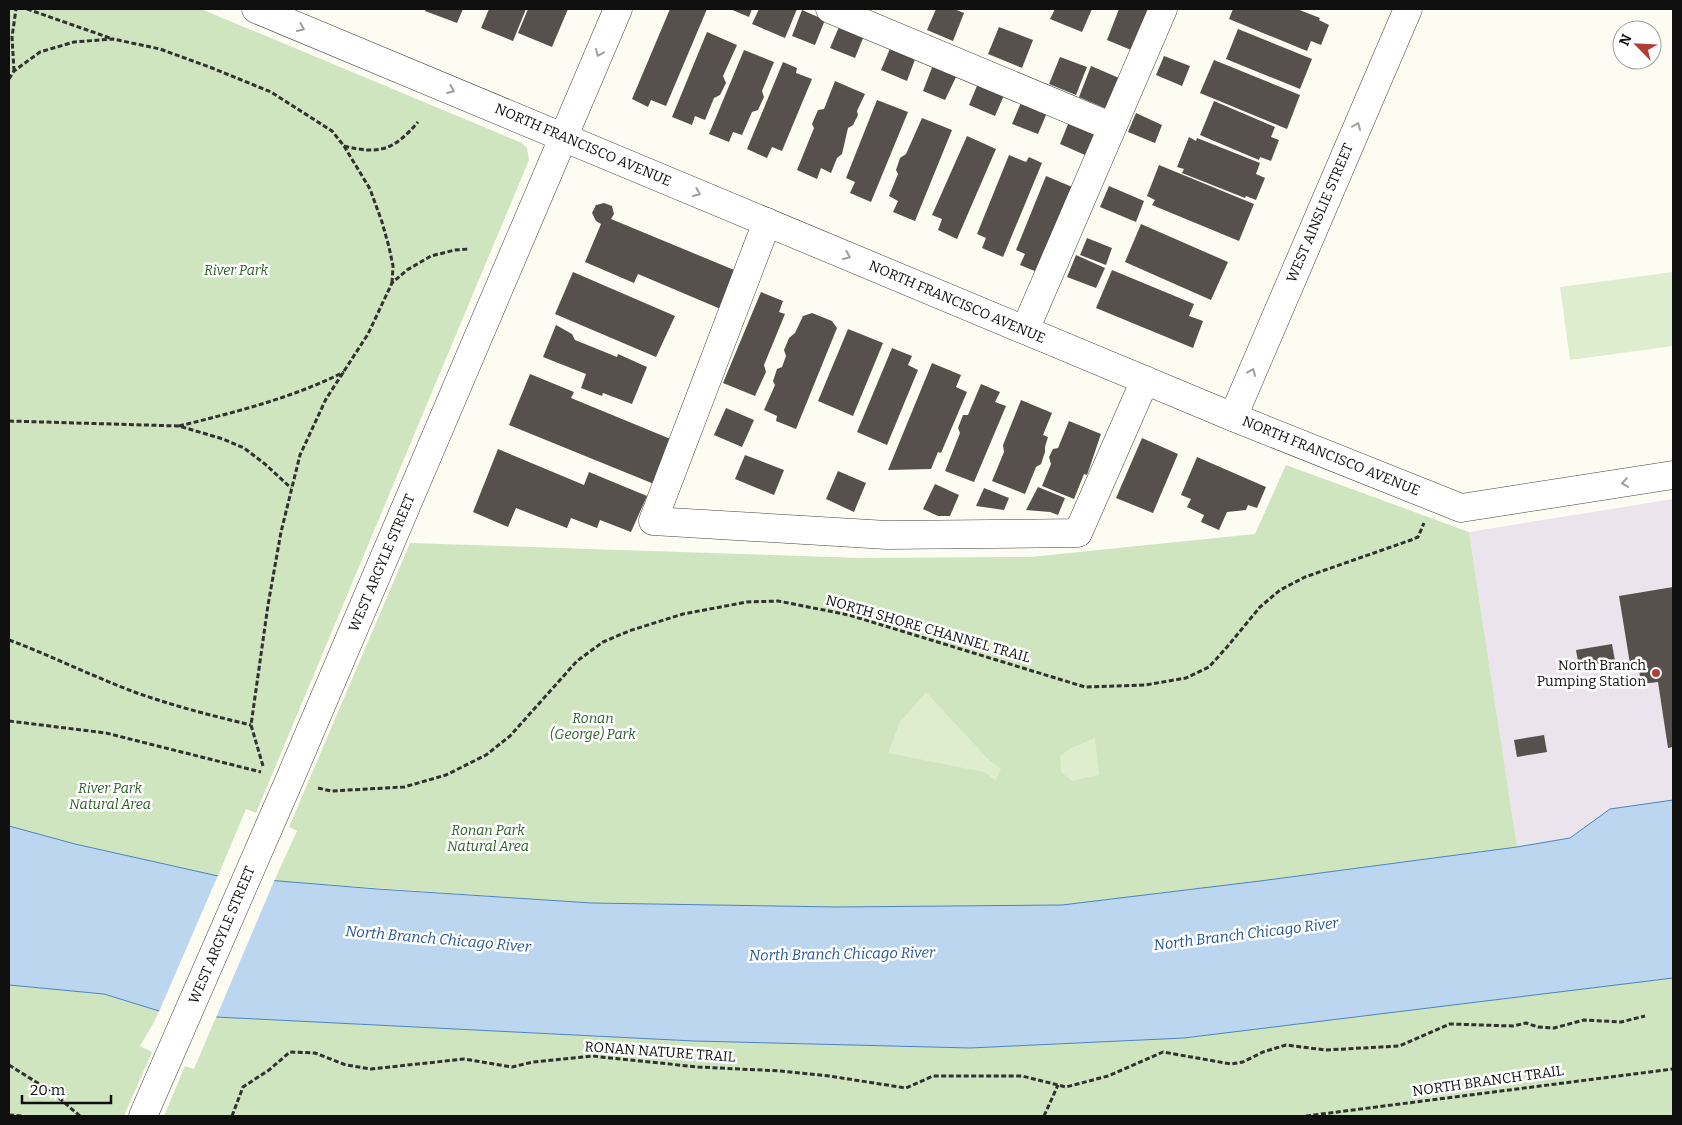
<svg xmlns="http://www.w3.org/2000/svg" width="1682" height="1125" font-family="Bitter,serif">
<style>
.industrial{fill:#ece4ec}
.green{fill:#cee5bf}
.pitch{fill:#dfedcf}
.water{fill:#bcd6ef;stroke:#4b83be}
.pier{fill:#fdfcf2}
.building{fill:#56514c}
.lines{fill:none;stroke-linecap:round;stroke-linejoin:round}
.minor-casing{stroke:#424242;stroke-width:29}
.path{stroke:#313131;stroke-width:3;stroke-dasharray:5 2.5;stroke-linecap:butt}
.minor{stroke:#fff;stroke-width:28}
.oneway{stroke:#9f9f9f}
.poi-dot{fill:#af3e36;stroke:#fff;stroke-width:2}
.labels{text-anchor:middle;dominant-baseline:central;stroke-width:5;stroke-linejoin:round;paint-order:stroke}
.street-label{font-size:14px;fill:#0f0f0f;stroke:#fff}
.park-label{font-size:14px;font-style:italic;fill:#2b5f26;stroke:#fff}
.poi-label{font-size:14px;fill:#0f0f0f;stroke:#fff;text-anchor:end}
.water-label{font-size:15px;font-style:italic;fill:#265693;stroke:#fff}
</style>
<rect width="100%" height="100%" fill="#fdfcf2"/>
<polygon class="industrial" points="1673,499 1673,800 1610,809 1570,838 1517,847 1469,532"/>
<g class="green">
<polygon points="9,9 201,9 522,143 527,148 529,160 256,813 246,809 218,876 75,844 9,826"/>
<polygon points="1286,465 1469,532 1517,847 1260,881 1062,905 837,907 592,903 274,881 297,831 289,827 410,543 862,558 1030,557 1255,534"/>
<polygon points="1673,978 1673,1116 164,1116 185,1066 194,1069 216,1017 694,1041 970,1048 1184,1038"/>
<polygon points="9,985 104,994 159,1011 154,1022 140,1046 152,1052 124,1116 9,1116"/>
</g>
<g class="pitch">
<polygon points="1673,272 1673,346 1570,360 1560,287"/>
<polygon points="926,692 990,761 1001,768 996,781 984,772 888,753 900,722"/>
<polygon points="1095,738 1099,775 1072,781 1061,772 1060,756 1071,748"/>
</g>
<polygon class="water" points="1673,800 1673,978 1184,1038 970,1048 694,1041 216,1017 159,1011 104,994 9,985 9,826 75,844 218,876 377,889 592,903 837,907 1062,905 1260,881 1517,847 1570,838 1610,809"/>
<polygon class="pier" points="219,873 275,879 215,1020 158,1014"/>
<g class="building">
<polygon points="426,9 463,9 457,23 425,11"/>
<polygon points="489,9 526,9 513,41 481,28"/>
<polygon points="528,9 568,9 552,47 518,33"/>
<polygon points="670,9 707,9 666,106 651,100 648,107 632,99"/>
<polygon points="730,9 752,9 749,17"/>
<polygon points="759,9 797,9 785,38 752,24"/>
<polygon points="936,9 954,9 964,13 953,41 927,30"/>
<polygon points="1055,9 1092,9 1082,32 1050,19"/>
<polygon points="1119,9 1154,9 1136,52 1107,40"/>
<polygon points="1233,9 1297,9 1320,18 1319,20 1329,25 1321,45 1311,41 1307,51 1229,19"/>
<polygon points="802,10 825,20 815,45 792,36"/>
<polygon points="841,22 866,31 855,58 830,48"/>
<polygon points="999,27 1033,40 1022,68 988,54"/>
<polygon points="1238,29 1312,59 1300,89 1226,59"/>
<polygon points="707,32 737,45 723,76 726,83 720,95 714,98 705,120 695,116 692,125 672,117"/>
<polygon points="892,44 917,54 907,81 881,70"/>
<polygon points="744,50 774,62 762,91 764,97 758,110 752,112 742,135 733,132 729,142 709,134"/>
<polygon points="1164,56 1190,66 1182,86 1156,75"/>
<polygon points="1060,57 1087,67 1076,95 1049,84"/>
<polygon points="1214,60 1300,95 1287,129 1200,93"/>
<polygon points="783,62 797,68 796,73 812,79 782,151 772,147 767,158 747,149"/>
<polygon points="933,65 957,75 945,100 923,91"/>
<polygon points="1091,66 1119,78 1107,109 1079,97"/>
<polygon points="835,81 865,94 857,111 858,115 853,125 848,128 842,154 837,158 831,173 821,168 817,179 797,170 814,128 812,124 818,110 824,109"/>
<polygon points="979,81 1005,93 995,116 969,105"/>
<polygon points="1023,98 1049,108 1038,134 1012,124"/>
<polygon points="877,100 908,112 871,202 850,193 855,182 846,178"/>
<polygon points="1214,101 1275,127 1271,137 1279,140 1271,161 1260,157 1259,160 1200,135"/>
<polygon points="1136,113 1162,125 1155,143 1128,132"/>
<polygon points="922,118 952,130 915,221 893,212 898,201 889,196 898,174 896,170 900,158 906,154"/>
<polygon points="1070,119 1096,130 1085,155 1060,144"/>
<polygon points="967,136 996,149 957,239 938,230 942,219 932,215"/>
<polygon points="1189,137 1196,141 1197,138 1260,163 1256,174 1265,178 1256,200 1246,196 1245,198 1182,173 1184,169 1177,167"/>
<polygon points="1009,155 1026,162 1029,157 1042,163 1003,257 982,248 986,238 977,234"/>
<polygon points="1159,165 1254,204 1239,241 1152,205 1155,200 1147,196"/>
<polygon points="1046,176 1077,189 1042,274 1020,265 1025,254 1016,250"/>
<polygon points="1109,186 1144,201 1136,222 1100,207"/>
<polygon points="604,203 612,206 614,214 611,219 739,272 723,310 638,274 634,283 585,262 601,224 596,221 592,213 596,205"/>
<polygon points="1141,224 1228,262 1211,300 1125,262"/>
<polygon points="1087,238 1112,248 1106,265 1080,255"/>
<polygon points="1076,255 1105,268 1096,288 1067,277"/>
<polygon points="1112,270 1194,304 1189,316 1203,321 1193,348 1096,308"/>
<polygon points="573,272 675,316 656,357 555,314"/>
<polygon points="761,292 783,301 779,312 785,314 764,365 766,372 755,396 723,383"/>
<polygon points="812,313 832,321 837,328 796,429 776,421 777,416 764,410 775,385 773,381 777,369 782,367 786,356 784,350 789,338 795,333 803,316"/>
<polygon points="556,325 572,334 575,340 617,357 618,354 647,367 632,404 603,393 602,396 581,388 586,374 543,357"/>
<polygon points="848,329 883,343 853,416 818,401"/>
<polygon points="892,348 912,356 908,365 918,370 887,445 857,432"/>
<polygon points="932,363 961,375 956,387 967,392 941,453 938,452 931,469 888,470"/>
<polygon points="530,374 574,392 571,398 673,440 654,484 509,425"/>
<polygon points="981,384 1000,392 995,402 1006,406 974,482 945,471 960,433 958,428 963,415 968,415"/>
<polygon points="1021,400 1052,413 1043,435 1048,437 1045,447 1045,452 1041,464 1036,467 1025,494 992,481 1004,452 1003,445"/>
<polygon points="726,408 754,420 742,447 714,435"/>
<polygon points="1069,421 1101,434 1087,475 1084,474 1074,499 1042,486 1051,464 1049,457 1053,449 1058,448"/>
<polygon points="1142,438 1178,454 1153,513 1116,498"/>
<polygon points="498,449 584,485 589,472 647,496 631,532 600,520 597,528 571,518 567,528 516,508 508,527 473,512"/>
<polygon points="745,455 784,470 774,495 735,479"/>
<polygon points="1197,457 1266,487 1257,508 1248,505 1246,510 1227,512 1219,530 1201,522 1204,515 1187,507 1191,499 1181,495"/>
<polygon points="838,471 866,483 854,512 826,499"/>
<polygon points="935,484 959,495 950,516 938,516 923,509"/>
<polygon points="1038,487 1065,498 1058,515 1050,512 1026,510"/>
<polygon points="984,488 1009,498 1004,510 976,506"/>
<polygon points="1673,587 1673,747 1668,748 1658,682 1641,684 1638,662 1630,664 1619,596"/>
<polygon points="1612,644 1615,661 1579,667 1576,650"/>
<polygon points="1544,735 1547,752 1517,757 1514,740"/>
</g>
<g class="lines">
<g class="minor-casing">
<g id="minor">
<polyline points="256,9 1233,417 1461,508 1673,475"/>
<polyline points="830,9 1112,127"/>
<polyline points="767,222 653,521 887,535 1078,533 1145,380"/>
<polyline points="1025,330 1163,9"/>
<polyline points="1233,417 1408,9"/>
<polyline points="143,1116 289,781 618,9"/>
</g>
</g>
<g class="path">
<polyline points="27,9 110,38"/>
<polyline points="14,71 12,37 16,9"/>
<polyline points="9,79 14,71 40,52 74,42 113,39 160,49 212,68 271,92 332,131 344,146 370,189 382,222 389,247 393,266 392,283"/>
<path d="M344,146C380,155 394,150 418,122"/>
<polyline points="9,421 179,426 223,439 244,448 265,464 291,488"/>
<path d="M179,426C236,412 292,398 344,372"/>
<path d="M9,640C52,656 94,677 137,693C174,706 213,716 251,725"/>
<polyline points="9,721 106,733 261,772"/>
<polyline points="263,766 251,725 268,605 281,532 300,455 326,399 368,334 392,283 407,270 431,256 455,250 469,249"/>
<polyline points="318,788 331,791 404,787 446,775 486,755 510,736 577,661 603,642 629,631 683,614 747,602 778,601 849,615 1085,687 1145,685 1186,678 1209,667 1227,647 1260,607 1280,590 1305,577 1411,540 1418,537 1424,523"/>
<polyline points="9,1065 52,1092 80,1116"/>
<polyline points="9,1115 23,1116"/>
<polyline points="232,1116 243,1087 269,1070 290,1052 315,1053 346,1065 371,1069 464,1059 512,1067 533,1062 592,1056 698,1067 781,1071 829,1076 906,1088 933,1076 1022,1076 1066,1087 1108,1076 1163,1052 1231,1064 1243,1062 1263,1052 1286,1045 1326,1050 1399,1046 1450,1024 1513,1026 1526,1023 1538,1027 1554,1028 1584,1020 1621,1022 1645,1016"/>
<polyline points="1044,1116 1058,1085"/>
<polyline points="1306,1116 1673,1069"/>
</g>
<use href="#minor" class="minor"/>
</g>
<defs><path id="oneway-chevron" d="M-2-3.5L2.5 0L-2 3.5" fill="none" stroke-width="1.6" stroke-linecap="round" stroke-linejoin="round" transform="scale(1.25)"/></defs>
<g class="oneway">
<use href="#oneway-chevron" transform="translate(301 28) rotate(23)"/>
<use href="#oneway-chevron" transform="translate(599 53) rotate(113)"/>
<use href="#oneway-chevron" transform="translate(451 90) rotate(23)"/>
<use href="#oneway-chevron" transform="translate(1357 126) rotate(-67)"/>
<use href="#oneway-chevron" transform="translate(697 193) rotate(23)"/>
<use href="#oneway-chevron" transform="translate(847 256) rotate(23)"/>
<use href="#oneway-chevron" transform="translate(1252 372) rotate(-67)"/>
<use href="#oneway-chevron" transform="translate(1625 483) rotate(171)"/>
</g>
<circle class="poi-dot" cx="1656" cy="673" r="5"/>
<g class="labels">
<g class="street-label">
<text transform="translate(583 145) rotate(23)">NORTH FRANCISCO AVENUE</text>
<text transform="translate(1320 213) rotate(-67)">WEST AINSLIE STREET</text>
<text transform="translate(957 302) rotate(23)">NORTH FRANCISCO AVENUE</text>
<text transform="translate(1331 456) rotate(22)">NORTH FRANCISCO AVENUE</text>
<text transform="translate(382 563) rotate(-67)">WEST ARGYLE STREET</text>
<text transform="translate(928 629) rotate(16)">NORTH SHORE CHANNEL TRAIL</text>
<text transform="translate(222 935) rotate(-67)">WEST ARGYLE STREET</text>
<text transform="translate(660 1052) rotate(4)">RONAN NATURE TRAIL</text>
<text transform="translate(1488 1081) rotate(-8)">NORTH BRANCH TRAIL</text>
</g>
<g class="park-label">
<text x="236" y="270">River Park</text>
<text x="593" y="718">Ronan<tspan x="593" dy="16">(George) Park</tspan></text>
<text x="110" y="788">River Park<tspan x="110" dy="16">Natural Area</tspan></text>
<text x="488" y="830">Ronan Park<tspan x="488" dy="16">Natural Area</tspan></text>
</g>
<g class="poi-label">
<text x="1646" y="665">North Branch<tspan x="1646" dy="16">Pumping Station</tspan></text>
</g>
<g class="water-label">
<text transform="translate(1246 934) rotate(-7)">North Branch Chicago River</text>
<text transform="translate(438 939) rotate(5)">North Branch Chicago River</text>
<text transform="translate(842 954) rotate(-1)">North Branch Chicago River</text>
</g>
</g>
<rect width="1682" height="1125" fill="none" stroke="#0f0f0f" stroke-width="20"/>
<g transform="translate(1637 45) rotate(294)"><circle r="24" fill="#ffffff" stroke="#9f9f9f"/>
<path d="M0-4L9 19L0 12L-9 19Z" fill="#af3e36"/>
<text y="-8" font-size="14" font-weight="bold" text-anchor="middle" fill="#0f0f0f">N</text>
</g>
<path d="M22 1095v8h89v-8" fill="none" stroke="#0f0f0f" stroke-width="2.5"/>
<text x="30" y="1095" font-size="15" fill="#0f0f0f" stroke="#ffffff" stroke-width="4" paint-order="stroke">20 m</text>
</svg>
